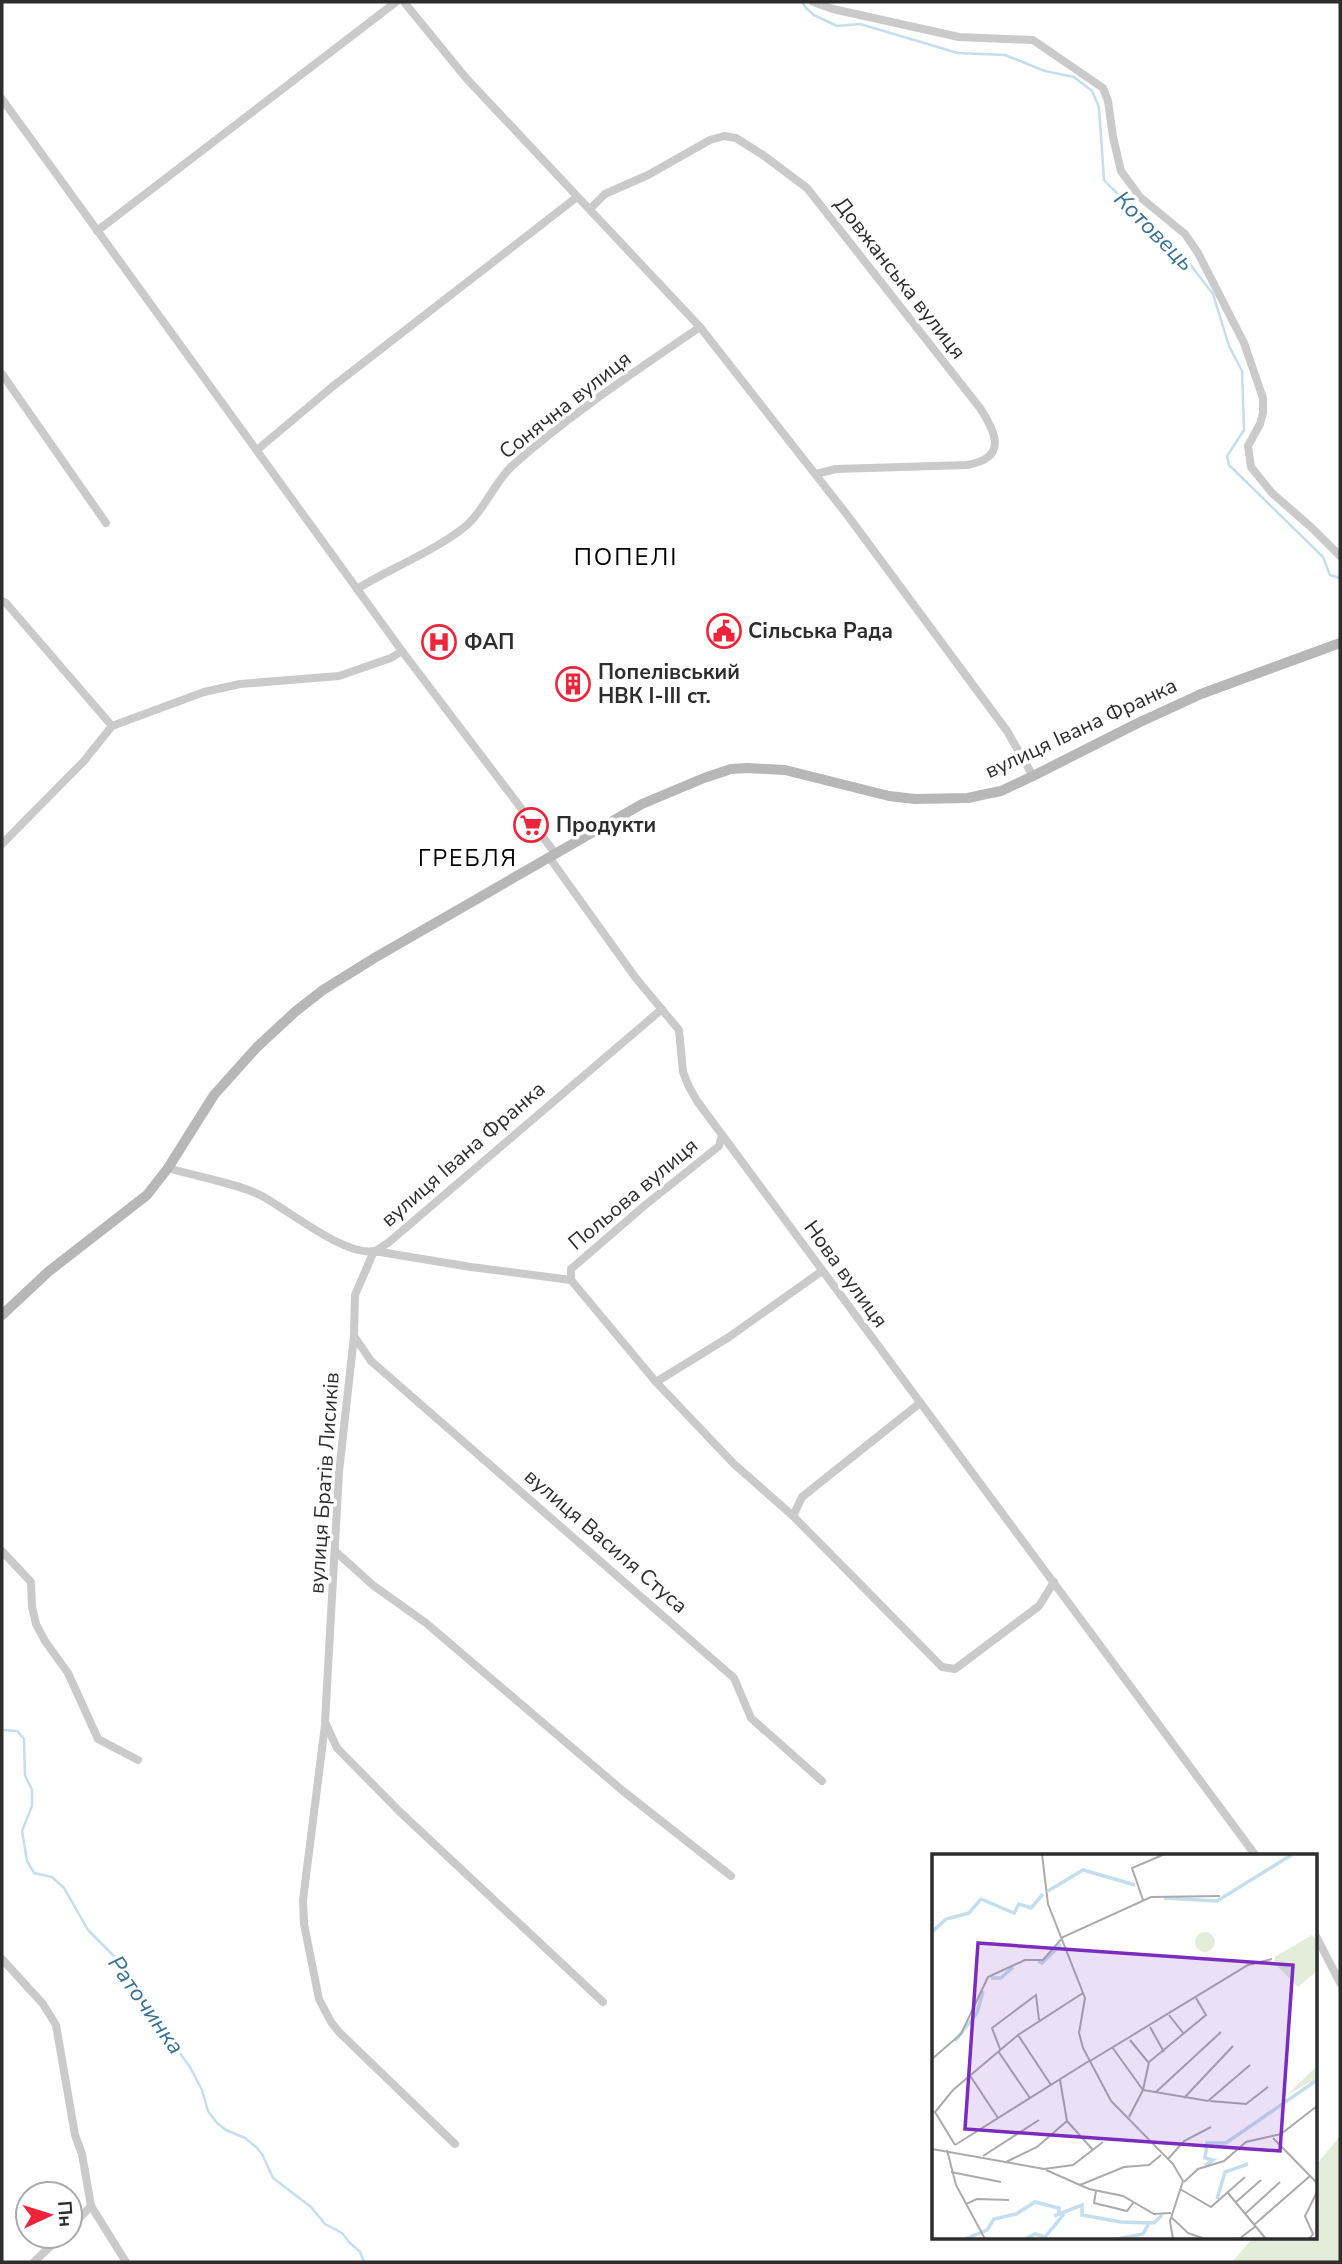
<svg xmlns="http://www.w3.org/2000/svg" width="1342" height="2264" font-family="'Nunito Sans',sans-serif">
<style>
.green{fill:#e4ecda}
.lines{fill:none;stroke-linecap:round;stroke-linejoin:round}
.stream{stroke:#c4deed;stroke-width:2.5}
.street{stroke:#cacaca;stroke-width:8}
.secondary{stroke:#b7b7b7;stroke-width:10}
.labels{text-anchor:middle;dominant-baseline:central;stroke-width:7;stroke-linejoin:round;paint-order:stroke}
.street-label{font-size:21px;fill:#2d2d2d;stroke:#fff}
.poi-label{font-size:21px;font-weight:bold;fill:#2d2d2d;stroke:#fff;text-anchor:start}
.water-label{font-size:23px;font-style:italic;fill:#377293;stroke:#fff}
.neighbourhood-label{font-size:23px;letter-spacing:2px;fill:#000;stroke:#fff}
.quarter-label{font-size:24px;letter-spacing:2px;fill:#000;stroke:#fff}
.inset-river{fill:none;stroke:#c4deed;stroke-width:3.5}
.inset-road{fill:none;stroke:#ababab;stroke-width:2}
.view{fill:#7b2cbf;fill-opacity:0.15;stroke:#7b2cbf;stroke-width:3.5}
.inset-edge{fill:none;stroke:#2d2d2d;stroke-width:3.5}
</style>
<rect width="100%" height="100%" fill="#fff"/>
<polygon class="green" points="1340,2136 1340,2262 1232,2262 1253,2238 1316,2238 1316,2165"/>
<g class="lines">
<g class="stream">
<polyline points="802,2 806,8 814,15 837,26 860,24 958,53 1005,55 1045,71 1074,77 1092,91 1099,107 1104,180 1140,217 1182,254 1213,294 1229,346 1242,371 1244,430 1227,456 1229,465 1323,557 1330,575 1340,578"/>
<polyline points="2,1730 17,1731 24,1739 25,1775 32,1790 32,1806 22,1831 27,1861 34,1873 52,1877 64,1888 88,1930 115,1957 128,1981 190,2067 202,2090 208,2111 217,2123 226,2130 245,2138 256,2147 262,2154 273,2178 311,2207 325,2224 342,2233 349,2242 360,2252 364,2262"/>
</g>
<g class="street">
<polyline points="404,2 466,78 700,327 848,516 1007,731 1033,776"/>
<polyline points="813,2 833,9 959,37 1033,40 1103,88 1108,101 1113,137 1121,171 1140,197 1185,234 1198,253 1244,343 1263,398 1263,413 1260,424 1248,446 1251,467 1272,493 1312,528 1340,556"/>
<polyline points="2,99 402,651 555,853"/>
<path d="M590,209L605,194L648,175L710,140L724,136L736,138L763,155L807,188L980,408C997,434 1007,458 967,465L836,469L816,474"/>
<polyline points="97,231 396,2"/>
<polyline points="2,374 106,523"/>
<polyline points="257,450 332,387 577,197"/>
<path d="M357,589C389,569 439,549 467,525C485,509 494,483 512,466C570,414 636,371 700,327"/>
<polyline points="2,601 6,603 112,726"/>
<polyline points="2,844 84,761 112,726 204,692 240,684 339,676 391,658 402,651"/>
<polyline points="549,857 635,977 679,1030 683,1072 689,1087 697,1101 1256,1856"/>
<path d="M168,1168C194,1176 240,1184 262,1196C288,1210 344,1256 374,1251C378,1250 384,1245 388,1243L662,1009"/>
<polyline points="571,1280 571,1269 644,1206 719,1146 722,1135"/>
<polyline points="354,1336 371,1361 734,1678 751,1718 822,1781"/>
<polyline points="656,1382 729,1337 822,1271"/>
<polyline points="793,1516 802,1497 920,1403"/>
<polyline points="2,1551 31,1582 32,1607 36,1624 45,1641 68,1673 98,1739 138,1760"/>
<polyline points="336,1552 374,1586 426,1623 623,1791 731,1876"/>
<polyline points="325,1725 303,1900 304,1924 319,1999 331,2022 339,2032 455,2144"/>
<polyline points="1316,1936 1340,1983"/>
<polyline points="2,1959 43,2004 56,2025 75,2135 82,2154 91,2206 126,2262"/>
<polyline points="603,2002 399,1811 337,1748 325,1722 339,1472 354,1336 355,1295 374,1251 471,1267 571,1280 656,1382 734,1464 793,1516 942,1667 955,1669 1039,1606 1054,1582"/>
<polyline points="70,2228 91,2206"/>
<polyline points="34,2262 61,2236"/>
</g>
<polyline class="secondary" points="2,1315 48,1272 147,1195 168,1168 214,1095 257,1047 296,1011 323,990 376,957 642,804 704,778 731,769 747,768 785,770 889,796 915,799 968,798 986,794 1001,791 1033,776 1138,723 1201,694 1340,643"/>
</g>
<defs>
<g id="civic-ring" transform="scale(1.75)"><circle r="9.5" fill="#fff" stroke="#ee253a" stroke-width="1.5"/><path d="M-.6-6.5H3V-4.5H.6V-3L4-1V1h2V6H-6V1h2V-1L-.6-3ZM-1.2 2.5V6h2.4V2.5Z" fill="#ee253a"/></g>
<g id="hospital-ring" transform="scale(1.75)"><circle r="9.5" fill="#fff" stroke="#ee253a" stroke-width="1.5"/><path d="M-5-5h3v3.5h4V-5h3V5h-3V1.5h-4V5h-3Z" fill="#ee253a"/></g>
<g id="building-ring" transform="scale(1.75)"><circle r="9.5" fill="#fff" stroke="#ee253a" stroke-width="1.5"/><path d="M-4-6H4V6H1V3H-1V6H-4ZM-2.5-4.3h1.7v1.8h-1.7ZM.8-4.3h1.7v1.8H.8ZM-2.5-1h1.7V.8h-1.7ZM.8-1h1.7V.8H.8Z" fill="#ee253a"/></g>
<g id="supermarket-ring" transform="scale(1.75)"><circle r="9.5" fill="#fff" stroke="#ee253a" stroke-width="1.5"/><path d="M-6-5.5h2.5l.6 2H6L4.5 2H-2.5L-4.4-4H-6ZM-1.5 3.2a1.3 1.3 0 1 0 .1 0ZM3 3.2a1.3 1.3 0 1 0 .1 0Z" fill="#ee253a"/></g>
</defs>
<g fill-rule="evenodd">
<use href="#civic-ring" x="724" y="631"/>
<use href="#hospital-ring" x="439" y="642"/>
<use href="#building-ring" x="573" y="684"/>
<use href="#supermarket-ring" x="531" y="825"/>
</g>
<g class="labels">
<g class="street-label">
<text transform="translate(900 278) rotate(52)">Довжанська вулиця</text>
<text transform="translate(565 405) rotate(-38)">Сонячна вулиця</text>
<text transform="translate(1081 728) rotate(-25)">вулиця Івана Франка</text>
<text transform="translate(463 1154) rotate(-41)">вулиця Івана Франка</text>
<text transform="translate(633 1194) rotate(-40)">Польова вулиця</text>
<text transform="translate(846 1274) rotate(54)">Нова вулиця</text>
<text transform="translate(324 1483) rotate(-86)">вулиця Братів Лисиків</text>
<text transform="translate(606 1541) rotate(41)">вулиця Василя Стуса</text>
</g>
<g class="poi-label">
<text x="748" y="631">Сільська Рада</text>
<text x="464" y="642">ФАП</text>
<text x="598" y="672">Попелівський<tspan x="598" dy="24">НВК І-ІІІ ст.</tspan></text>
<text x="556" y="825">Продукти</text>
</g>
<g class="water-label">
<text transform="translate(1154 231) rotate(45)">Котовець</text>
<text transform="translate(146 2005) rotate(55)">Раточинка</text>
</g>
<g class="neighbourhood-label">
<text x="468" y="858">ГРЕБЛЯ</text>
</g>
<g class="quarter-label">
<text x="626" y="557">ПОПЕЛІ</text>
</g>
</g>
<g transform="translate(932 1854)">
<rect width="385" height="385" fill="#fff"/>
<path d="M263 88a10 10 0 1 1 20 0a10 10 0 1 1-20 0ZM380,81L385,86V117L366,133L342,109L343,103ZM385,212V229L378,228L354,242Z" fill="#e4ecda"/>
<path class="inset-river" d="M116,37L151,16L203,31M232,44L285,47L361,0M0,78L14,65L37,59L49,45L82,59L87,50L99,54L111,40M106,107L110,109L129,90M59,124H69L81,113M23,187L45,159L51,137M273,312L281,306L273,304L275,289H294L385,226M285,345L293,318L316,310M122,362L150,351V361L189,368L222,369L230,361M33,385L55,376L62,365L84,360L103,348L127,354V359M93,385L103,380L113,383L132,360M185,385L211,380L217,369"/>
<path class="inset-road" d="M110,0L116,50L153,144L147,179L151,194L179,247L241,310L251,327L238,367L241,385M211,46L200,14L233,0M264,144L274,161L217,208L211,236L276,247L318,211M237,161L252,180M218,173L232,198M86,181L119,231M198,186L216,208M180,193L211,236L197,263M68,195L60,174L104,141L107,166M66,197L98,244M0,205L29,180L56,123L93,106H111L131,83L219,43L288,42M158,207L316,111L340,105M37,220L66,264M128,226L135,267L161,296M224,238L289,178M252,244L301,192M278,247L314,250L336,233M341,284L385,329M23,291L3,258L21,236L86,181L151,139M23,291L157,207M0,295L112,315L141,311L171,288M15,296L24,331L53,385M51,302L107,266M236,305L252,287L279,273M74,308L105,293L135,267M114,316L157,335L191,342L222,360L239,359M19,318L69,328M252,328L266,315L292,307L314,288L349,280L385,252M148,331L192,313L217,311L229,301M248,335L279,353L313,323M164,337L162,349L195,357L201,349M296,339L334,385M304,348L329,326M34,350L45,345L77,346M314,359L348,328M239,363L256,379L273,385M323,370L378,322M307,385L324,372M377,385L381,380L373,362L385,338"/>
<path class="view" d="M46,89L361,111L348,297L33,275Z"/>
<rect width="385" height="385" class="inset-edge"/>
</g>
<rect width="1342" height="2264" fill="none" stroke="#2d2d2d" stroke-width="7"/>
<g transform="translate(49 2215) rotate(86)"><circle r="33" fill="#ffffff" stroke="#ababab" stroke-width="2"/>
<path d="M0-5L12 26L0 18L-12 26Z" fill="#ee253a"/>
<text y="-10" font-size="19" font-weight="bold" text-anchor="middle" fill="#2d2d2d">Пн</text>
</g>
</svg>
